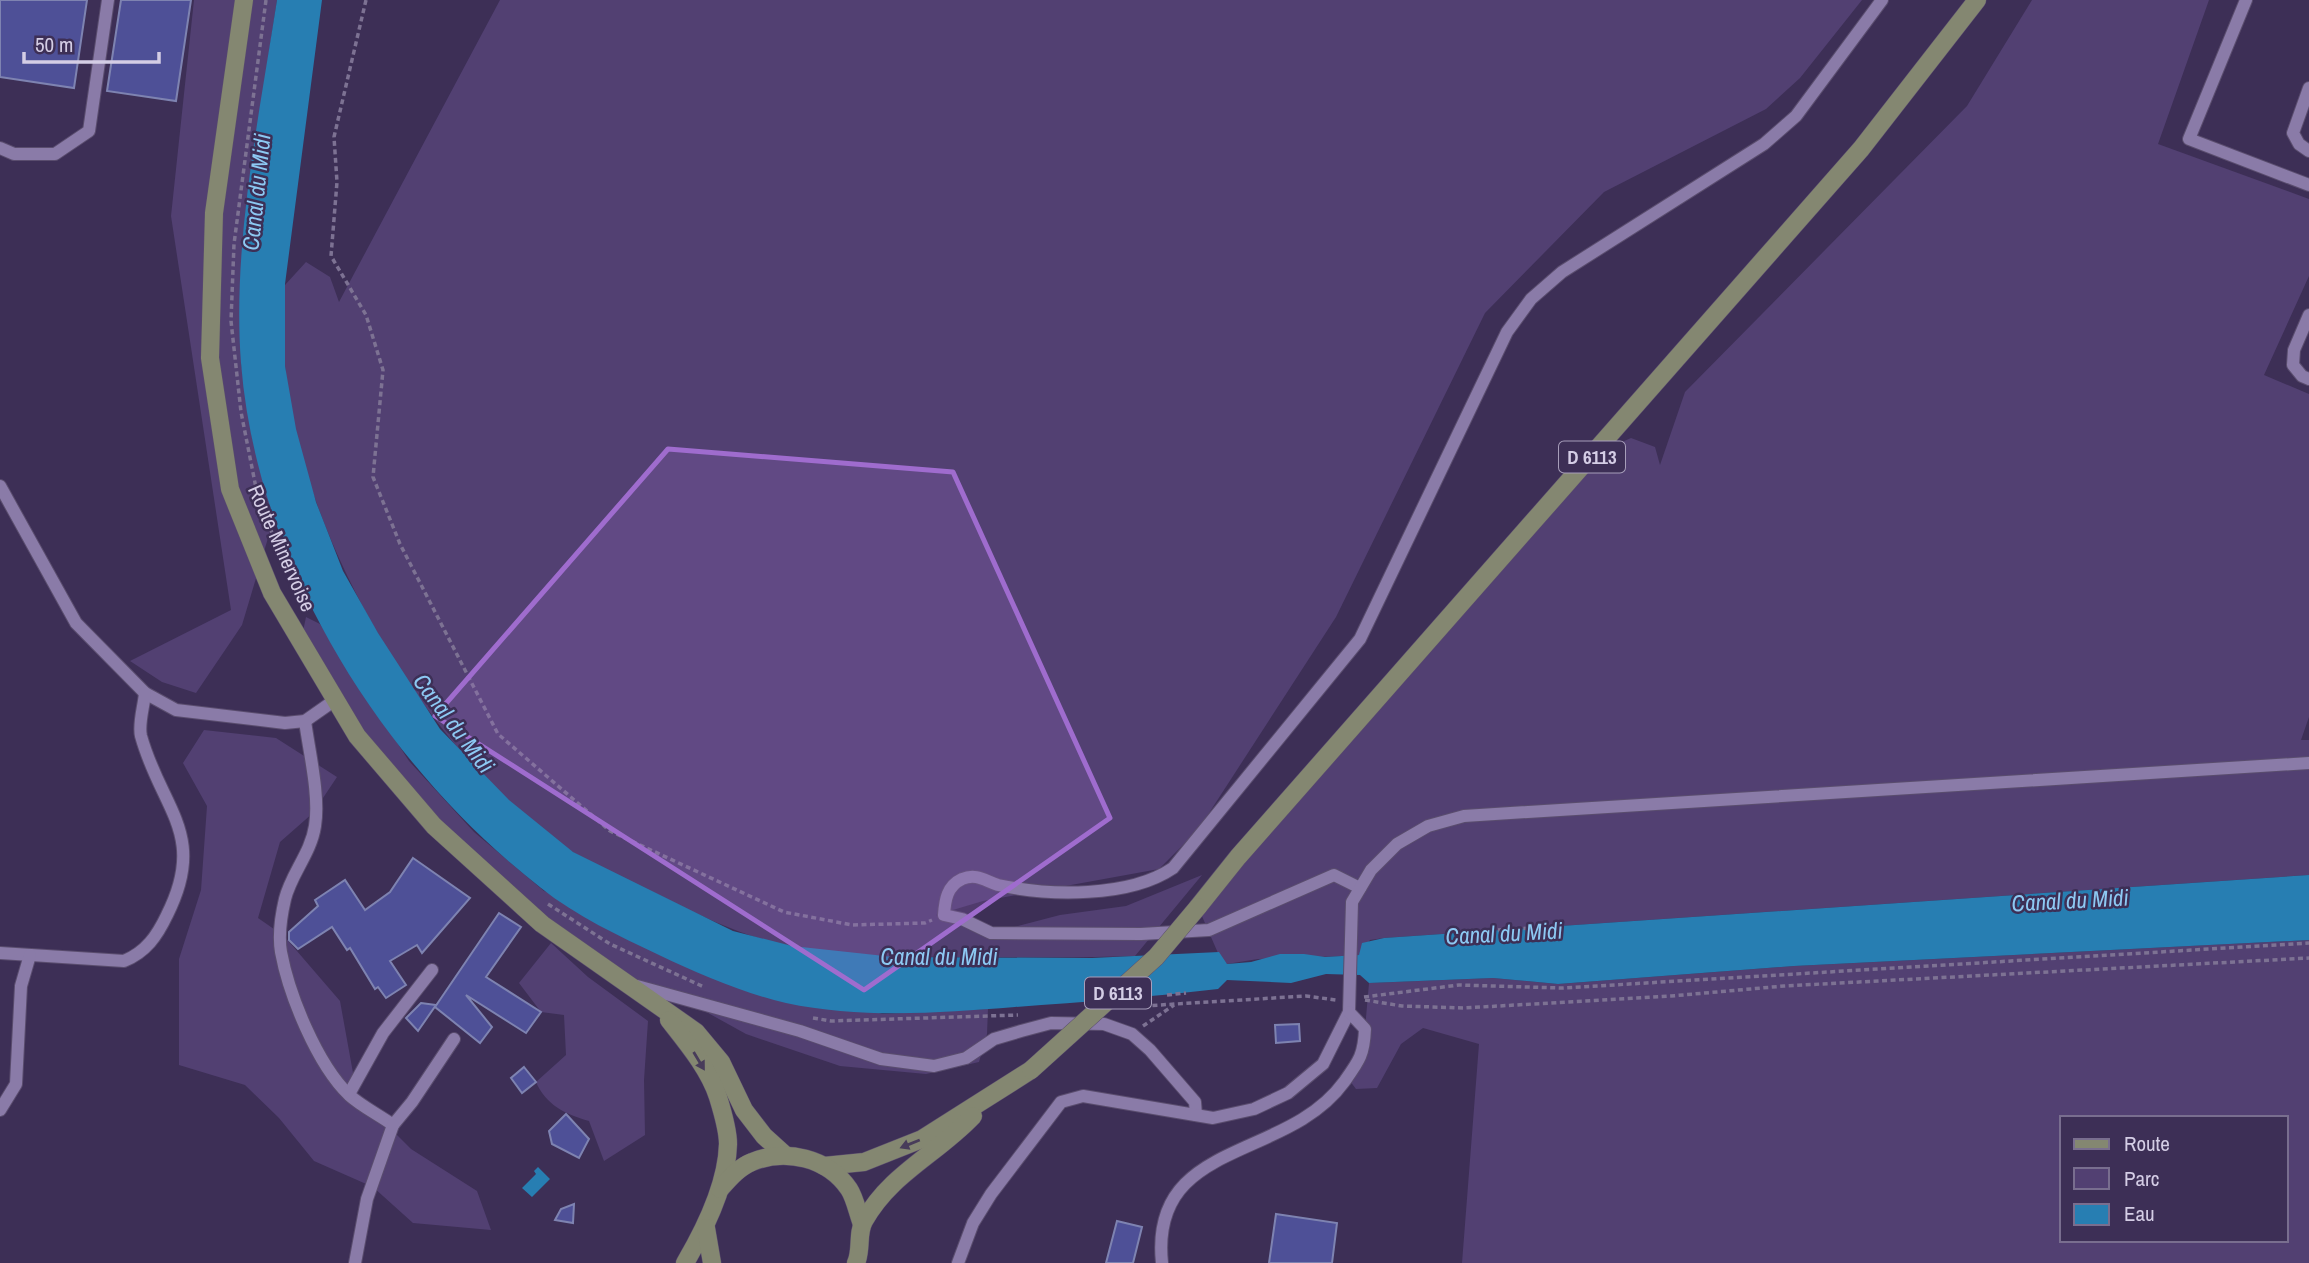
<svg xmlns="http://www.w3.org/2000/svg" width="2309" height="1263" font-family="'Archivo Narrow',sans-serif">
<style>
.green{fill:#524072;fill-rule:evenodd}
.water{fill:#277eb2}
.building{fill:#4e5097;stroke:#7e83b1;stroke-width:2}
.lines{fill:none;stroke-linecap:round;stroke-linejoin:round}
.minor-casing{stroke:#5a4d6e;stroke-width:14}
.major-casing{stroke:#5a4d6e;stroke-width:19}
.path{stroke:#7d7293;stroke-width:3.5;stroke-dasharray:5 3.5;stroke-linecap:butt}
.minor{stroke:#8a7ba8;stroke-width:12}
.major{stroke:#848771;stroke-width:18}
.major-bridge-casing{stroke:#5a4d6e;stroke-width:19;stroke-linecap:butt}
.major-bridge{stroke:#848771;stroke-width:18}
.oneway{fill:#483c5a}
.marked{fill:#9f6cce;fill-opacity:0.2;stroke:#9f6cce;stroke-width:5;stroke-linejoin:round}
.labels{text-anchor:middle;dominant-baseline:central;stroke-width:5;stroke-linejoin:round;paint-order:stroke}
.shield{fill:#3d2f56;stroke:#a79eba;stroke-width:2}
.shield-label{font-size:19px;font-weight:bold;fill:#d4cde5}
.street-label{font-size:21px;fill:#d4cde5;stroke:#3d2f56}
.water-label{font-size:23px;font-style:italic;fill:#8dc9f3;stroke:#3d2f56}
</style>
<rect width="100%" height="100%" fill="#3d2f56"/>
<g class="green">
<polygon points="194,0 277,0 252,165 242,276 241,362 252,437 274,518 242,625 196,693 162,682 130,661 231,610 171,216"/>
<path d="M500,0H1862L1800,78L1766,109L1604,192L1485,313L1336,617L1198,830L1159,869L983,901L936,915L991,933L1060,915L1126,906L1202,875L1135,956C1081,958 1027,957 973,957C913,957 851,957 792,946C748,939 709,919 669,901C637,886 604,871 574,853C431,762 298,534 285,366C283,339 285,311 285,285L306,262L330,277L339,302Z"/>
<polygon points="2032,0 2209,0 2158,144 2309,199 2309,276 2264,375 2309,394 2309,717 2301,740 2309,740 2309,875 1384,938 1370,940 1359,955 1349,956 1258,959 1227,964 1221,960 1198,907 1593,455 1631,438 1655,447 1660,465 1685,392 1967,106"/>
<polygon points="306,617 320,624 409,761 474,832 544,891 882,1014 988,1009 987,1034 979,1062 926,1074 840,1066 746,1034 663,988 627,984 542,924 357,736 301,641"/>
<polygon points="204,730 276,738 337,777 313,813 280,842 258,918 284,936 340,1001 357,1095 411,1149 477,1191 491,1230 413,1223 373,1187 314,1161 279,1118 245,1085 179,1065 179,959 201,890 207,806 183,763"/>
<path d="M2309,940V1263H1462L1479,1044L1423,1028L1401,1044L1377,1088L1356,1089L1347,1077L1365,1029L1369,983L1493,978L1558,984L1794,966ZM2062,1118H2286V1240H2062Z"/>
<path d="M551,943L588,977L648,1021L644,1080L645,1135L604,1161L589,1121C565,1114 546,1105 536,1082L566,1055L564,1015L541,1012L519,983Z"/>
</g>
<g class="water">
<path d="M277,0H322L285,284V366L296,429L316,502L343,571L378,633L440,729L509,800L573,852L733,931L792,946L894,957L1092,958L1219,952L1227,964L1251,962L1280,954H1304L1325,957L1359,955L1362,943L1384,938L2309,875V940L1794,966L1558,984L1493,978L1369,983L1360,975L1326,974L1291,983L1227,980L1218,989C1151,997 1083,1002 1015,1007C939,1013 861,1019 786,1003C743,993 699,974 659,955C619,936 576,916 541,888C383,765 257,566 241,363C232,245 259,117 277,0Z"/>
<polygon points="538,1167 550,1179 532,1197 522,1188 536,1174 534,1171"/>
</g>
<g class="building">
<polygon points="0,0 87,0 74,88 0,77"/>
<polygon points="121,0 191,0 176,101 107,91"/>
<polygon points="413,858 470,898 422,953 417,945 390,961 406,985 386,998 378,987 375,989 350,948 347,950 332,927 298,949 289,940 289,932 318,906 315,900 345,880 365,910 390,892"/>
<polygon points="499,913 521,927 486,977 541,1012 526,1033 466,995 492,1027 480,1043 435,1007"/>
<polygon points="421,1003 436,1005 418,1031 406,1018"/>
<polygon points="1299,1024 1300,1041 1276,1043 1275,1025"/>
<polygon points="524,1067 536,1082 522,1093 511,1078"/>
<polygon points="566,1114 589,1139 579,1158 552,1144 549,1131"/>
<polygon points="574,1204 573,1223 555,1220 561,1209"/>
<polygon points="1276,1214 1337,1223 1332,1263 1269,1263"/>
<polygon points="1117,1221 1142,1227 1133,1263 1106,1263"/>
</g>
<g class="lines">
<g class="minor-casing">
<g id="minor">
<polyline points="2246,0 2189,139 2309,185"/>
<polyline points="2309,88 2293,133 2299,144 2309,151"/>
<polyline points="0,148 14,154 55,154 89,131 108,0"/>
<polyline points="2309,315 2294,350 2293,365 2302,376 2309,379"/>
<polyline points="0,486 76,623 145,693 176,710 285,723 305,721 335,700"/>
<path d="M305,721C309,751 320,796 315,826C311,853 291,874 285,899C281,916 278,934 281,952C289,995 317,1064 349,1095C361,1106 379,1115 393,1125L412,1102L454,1039"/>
<path d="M1360,888L1334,875L1209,930L1141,934L991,933L962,919L944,915C945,900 947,886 962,879C977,873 985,881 998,885C1049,896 1129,898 1173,868L1360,639L1507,332L1531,299L1562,272L1764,144L1796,116L1882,0"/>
<path d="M0,953L124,961C146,952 157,936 167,915C208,834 161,809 141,736C138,724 144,706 145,693"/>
<polyline points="637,986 800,1031 881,1059 934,1066 966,1058 994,1039 1021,1031 1051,1023 1104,1024 1132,1034 1150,1050 1195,1102 1196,1115"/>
<polyline points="349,1094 383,1033 432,970"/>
<polyline points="0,1110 16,1084 21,986 30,955"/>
<polyline points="355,1263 367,1199 393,1125"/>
<polyline points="958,1263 973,1223 991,1194 1061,1102 1083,1096 1213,1118 1254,1109 1288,1093 1323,1064 1349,1012 1352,902 1371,870 1397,844 1428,826 1464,816 2309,763"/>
<path d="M1162,1263C1149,1139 1286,1162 1344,1082C1359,1061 1364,1055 1365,1029L1349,1012"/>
</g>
</g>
<g class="major-casing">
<g id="major">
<polyline points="244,0 214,213 210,358 230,489 272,593 357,736 434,826 542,924 696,1032 721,1062 744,1110 764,1136 785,1155"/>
<polyline points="1198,907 1238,857 1861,149 1977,0"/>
<path d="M669,1020C687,1043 709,1069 718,1097C722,1110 728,1130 728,1144C727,1185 705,1229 685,1263"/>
<polyline points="824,1166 864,1162 922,1139 1031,1070"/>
<path d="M720,1189C729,1179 739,1167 752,1162C786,1148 828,1158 849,1189C855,1198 858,1214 862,1224"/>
<polyline points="706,1228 712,1263"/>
<path d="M856,1263C862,1250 857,1233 864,1221C890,1174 937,1154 973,1116"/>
</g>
</g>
<g class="path">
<polyline points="266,0 234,244 231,321 241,412 257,493 297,599"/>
<polyline points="366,0 334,137 337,182 331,256 366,315 383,370 373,477 400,544 498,734 610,831 784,912 852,925 925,923 932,920"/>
<polyline points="548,904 610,944 704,987"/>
<polyline points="1498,930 1531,928"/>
<polyline points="1167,995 1186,993"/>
<polyline points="1364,997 1459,985 1563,988 2309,943"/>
<polyline points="1365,1000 1402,1006 1464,1008 1671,996 1784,986 2309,958"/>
<polyline points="1127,1007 1306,996 1336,1000"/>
<polyline points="813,1018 831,1021 1018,1015"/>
<polyline points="1143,1026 1174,1005"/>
</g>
<use href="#minor" class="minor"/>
<use href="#major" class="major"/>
<g class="major-bridge-casing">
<polyline id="major-bridge" points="1031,1070 1156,957 1198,907"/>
</g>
<use href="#major-bridge" class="major-bridge"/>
</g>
<defs><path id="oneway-solid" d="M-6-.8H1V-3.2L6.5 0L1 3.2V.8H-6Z" transform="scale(1.75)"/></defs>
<g class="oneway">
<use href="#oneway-solid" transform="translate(699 1061) rotate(59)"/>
<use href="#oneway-solid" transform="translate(910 1144) rotate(158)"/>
</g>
<path class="marked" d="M668,449L953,472L1110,818L864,990L435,716Z"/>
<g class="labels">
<g class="shield">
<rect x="1559" y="441.5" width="66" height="31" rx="5"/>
<rect x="1085" y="977.5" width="66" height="31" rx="5"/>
</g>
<g class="shield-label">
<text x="1592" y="457">D 6113</text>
<text x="1118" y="993">D 6113</text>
</g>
<g class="street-label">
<text transform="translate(282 548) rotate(66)">Route Minervoise</text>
</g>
<g class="water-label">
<text transform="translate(256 192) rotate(-84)">Canal du Midi</text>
<text transform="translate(454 723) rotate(53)">Canal du Midi</text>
<text transform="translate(2070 900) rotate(-3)">Canal du Midi</text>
<text transform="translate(1504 933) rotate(-3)">Canal du Midi</text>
<text x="939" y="956">Canal du Midi</text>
</g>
</g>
<rect x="2060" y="1116" width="228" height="126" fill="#3d2f56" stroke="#796e8f" stroke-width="2"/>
<rect x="2074" y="1139" width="35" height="10" fill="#848771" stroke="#796e8f" stroke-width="2"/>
<text x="2124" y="1151" font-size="21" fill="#d4cde5">Route</text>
<rect x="2074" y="1168" width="35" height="21" fill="#524072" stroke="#796e8f" stroke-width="2"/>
<text x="2124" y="1186" font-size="21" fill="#d4cde5">Parc</text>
<rect x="2074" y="1204" width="35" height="21" fill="#277eb2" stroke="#796e8f" stroke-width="2"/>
<text x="2124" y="1221" font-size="21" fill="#d4cde5">Eau</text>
<path d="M24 52v10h135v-10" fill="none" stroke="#d4cde5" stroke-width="3.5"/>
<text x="35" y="52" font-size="21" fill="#d4cde5" stroke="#3d2f56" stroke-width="5" paint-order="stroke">50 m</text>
</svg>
